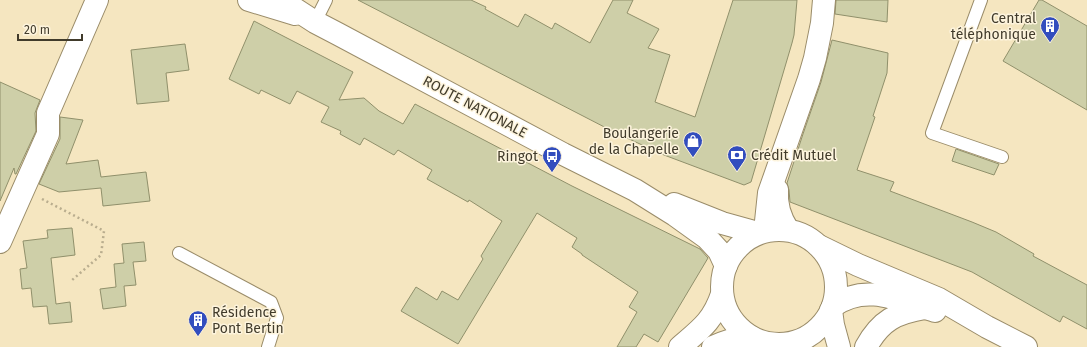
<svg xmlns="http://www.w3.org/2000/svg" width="1087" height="347" font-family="'Fira Sans',sans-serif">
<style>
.building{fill:#cecfa8;stroke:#90906b}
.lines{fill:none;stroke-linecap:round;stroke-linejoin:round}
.service-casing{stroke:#9a8c69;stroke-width:14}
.minor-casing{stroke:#9a8c69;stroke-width:24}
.primary-casing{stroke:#9a8c69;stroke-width:24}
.path{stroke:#b9ad8e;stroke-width:2.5;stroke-dasharray:2 3;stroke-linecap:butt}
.service{stroke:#fff;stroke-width:12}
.minor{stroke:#fff;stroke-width:22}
.primary{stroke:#fff;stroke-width:22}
.labels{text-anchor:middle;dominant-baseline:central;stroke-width:3;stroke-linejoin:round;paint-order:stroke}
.poi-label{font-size:14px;fill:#413b2b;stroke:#fdf4dd;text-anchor:end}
.street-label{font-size:14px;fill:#413b2b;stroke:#fdf4dd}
</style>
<rect width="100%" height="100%" fill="#f5e6c0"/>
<g class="building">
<polygon points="358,0 471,0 486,7 485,9 518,27 525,14 552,29 555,23 590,43 613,0 633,0 627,13 659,29 648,48 670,55 655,102 695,117 733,0 797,0 794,35 792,43 751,182 744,185 664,155 616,133"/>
<polygon points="836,0 888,0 887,22 835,14"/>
<polygon points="1039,0 1042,0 1087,26 1087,110 1003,61"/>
<polygon points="254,21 353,72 339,100 364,98 379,111 403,124 415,104 572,186 700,249 708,258 658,342 644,334 636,347 617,347 637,312 629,307 638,292 582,255 582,254 572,247 577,238 537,213 458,344 401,311 416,287 437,300 442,291 458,300 483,259 481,256 502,221 469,200 468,202 427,179 432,170 398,150 394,155 364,138 360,145 340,134 341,131 321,122 329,107 297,91 290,104 261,90 259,94 229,79"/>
<polygon points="832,40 888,53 887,73 873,116 875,117 857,170 894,182 890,191 972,222 996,232 1034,254 1033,256 1087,285 1087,329 1063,316 1060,322 972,272 790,202 789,190 787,183 803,134 821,82"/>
<polygon points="185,44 189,70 166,73 169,101 137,104 131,50"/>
<polygon points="0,82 40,100 35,113 36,131 16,174 15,174 14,168 0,201"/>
<polygon points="60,117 83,120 66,164 98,160 101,177 146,172 150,201 103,206 101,188 59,192 39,184 60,139"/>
<polygon points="956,149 999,164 994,175 952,161"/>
<polygon points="72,228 75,255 51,258 56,304 70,302 72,322 49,324 47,306 33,307 31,288 22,289 20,269 27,268 23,241 48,238 47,230"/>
<polygon points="144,242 146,261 133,262 136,285 124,286 126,306 103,309 100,289 116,287 114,264 124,263 122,244"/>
</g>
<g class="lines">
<g class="service-casing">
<g id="service">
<polyline points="981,0 932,133 1002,157"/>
<polyline points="315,22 326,0"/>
<polyline points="179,253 271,302 277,318 268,347"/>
</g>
</g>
<g class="minor-casing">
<g id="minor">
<path d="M777,190C776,204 780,218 788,230"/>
<polyline points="765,231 769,193 809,79 815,58 822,23 824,0"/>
<polyline points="0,242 48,134 48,113 97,0"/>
<polyline points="819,246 858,265 939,299 987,327 1026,347"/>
<path d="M833,306C867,282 900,301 935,311"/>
<path d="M680,347C701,329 713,321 722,294"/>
<path d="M713,347C726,341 737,338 751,337"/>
<path d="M866,347C881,320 896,313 925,308"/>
</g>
</g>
<g class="primary-casing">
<g id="primary">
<polyline points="249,0 295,14"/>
<polyline points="281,0 315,22 338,34 563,154 635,190 675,215 707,238 719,251 726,266"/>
<polyline points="674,204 722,223 758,233"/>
<circle cx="779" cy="287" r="57"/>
<polyline points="831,310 833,325 839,347"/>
</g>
</g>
<g class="path">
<polyline points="42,199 104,231 101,255 71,281"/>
<polyline points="779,344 781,347"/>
</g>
<use href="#service" class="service"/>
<use href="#minor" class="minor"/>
<use href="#primary" class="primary"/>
</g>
<defs>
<g id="building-pin" transform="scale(1)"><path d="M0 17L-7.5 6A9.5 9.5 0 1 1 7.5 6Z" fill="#324dbe" stroke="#fdf4dd"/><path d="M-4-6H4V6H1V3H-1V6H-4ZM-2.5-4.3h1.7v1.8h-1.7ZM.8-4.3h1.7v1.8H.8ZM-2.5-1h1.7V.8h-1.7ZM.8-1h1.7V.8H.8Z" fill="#fff"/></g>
<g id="shop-pin" transform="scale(1)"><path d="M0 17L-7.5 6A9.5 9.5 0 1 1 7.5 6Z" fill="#324dbe" stroke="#fdf4dd"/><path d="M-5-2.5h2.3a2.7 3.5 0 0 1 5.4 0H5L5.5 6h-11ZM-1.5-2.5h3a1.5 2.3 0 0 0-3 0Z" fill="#fff"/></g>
<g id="bank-pin" transform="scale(1)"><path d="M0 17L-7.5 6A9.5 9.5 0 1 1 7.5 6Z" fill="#324dbe" stroke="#fdf4dd"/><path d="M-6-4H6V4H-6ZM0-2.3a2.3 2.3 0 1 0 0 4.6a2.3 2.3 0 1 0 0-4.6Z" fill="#fff"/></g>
<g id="bus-pin" transform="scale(1)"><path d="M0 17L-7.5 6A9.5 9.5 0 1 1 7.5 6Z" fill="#324dbe" stroke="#fdf4dd"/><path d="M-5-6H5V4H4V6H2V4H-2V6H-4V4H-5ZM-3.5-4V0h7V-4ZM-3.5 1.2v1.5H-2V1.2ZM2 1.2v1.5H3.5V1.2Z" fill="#fff"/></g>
</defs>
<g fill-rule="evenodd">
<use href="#building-pin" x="1050" y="26"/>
<use href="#shop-pin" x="693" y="141"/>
<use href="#bank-pin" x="737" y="155"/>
<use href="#bus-pin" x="552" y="156"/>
<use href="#building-pin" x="198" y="320"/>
</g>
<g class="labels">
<g class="poi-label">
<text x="1036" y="18">Central<tspan x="1036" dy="16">téléphonique</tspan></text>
<text x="679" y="133">Boulangerie<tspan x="679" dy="16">de la Chapelle</tspan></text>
<text x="751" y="155" text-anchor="start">Crédit Mutuel</text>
<text x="538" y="156">Ringot</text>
<text x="212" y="312" text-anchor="start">Résidence<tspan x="212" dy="16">Pont Bertin</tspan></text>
</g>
<g class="street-label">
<text transform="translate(475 107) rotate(28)">ROUTE NATIONALE</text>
</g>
</g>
<path d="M18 34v6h64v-6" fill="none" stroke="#413b2b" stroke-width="2"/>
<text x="24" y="34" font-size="12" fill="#413b2b" stroke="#fdf4dd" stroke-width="3" paint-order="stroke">20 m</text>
</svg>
